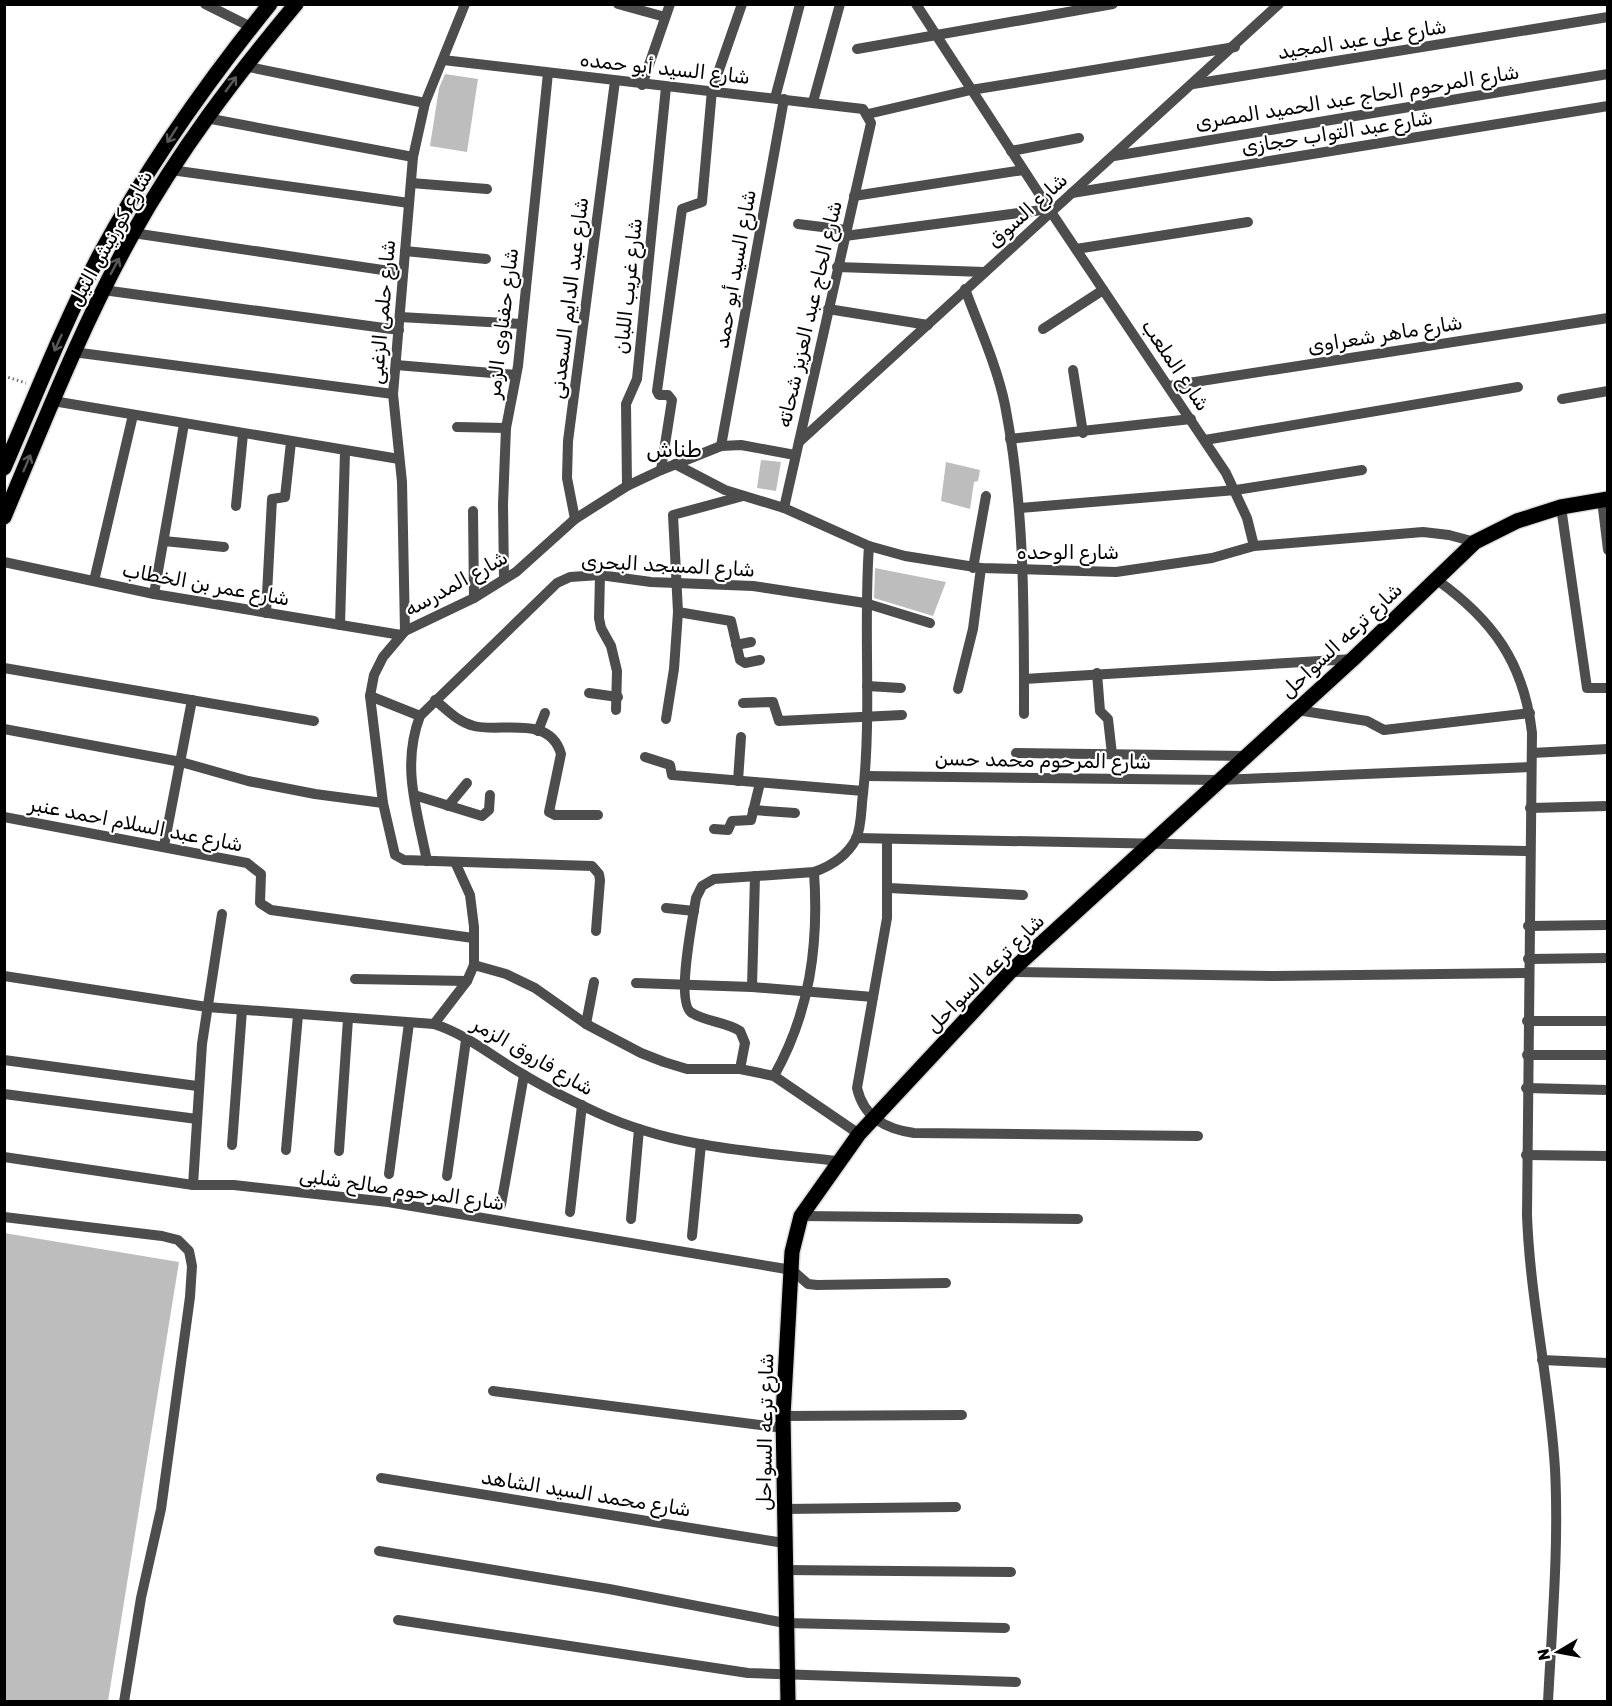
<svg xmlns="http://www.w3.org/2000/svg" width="1612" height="1706" font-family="Rubik,Vazirmatn,sans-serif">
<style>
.building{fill:#bdbdbd}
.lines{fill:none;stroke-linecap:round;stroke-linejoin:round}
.major-casing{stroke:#dbdbdb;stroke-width:18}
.path{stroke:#6f6f6f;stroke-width:3;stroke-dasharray:1.5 3;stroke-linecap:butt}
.minor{stroke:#4d4d4d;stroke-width:10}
.major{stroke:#000;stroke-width:15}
.oneway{stroke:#595959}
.labels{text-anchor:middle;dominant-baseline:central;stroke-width:4.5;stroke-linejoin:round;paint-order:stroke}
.street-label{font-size:20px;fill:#000;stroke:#fff}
.quarter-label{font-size:22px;fill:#000;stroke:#fff}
</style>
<rect width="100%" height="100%" fill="#fff"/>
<g class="building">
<polygon points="445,74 478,79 467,152 430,146 439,88"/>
<polygon points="761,460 781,462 776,491 757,488"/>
<polygon points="946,462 980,470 978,481 974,482 970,509 941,501"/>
<polygon points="875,568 946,582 933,616 874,598"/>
<polygon points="4,1233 179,1262 108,1701 4,1701"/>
</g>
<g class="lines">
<g class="major-casing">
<g id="major">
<path d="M4,468C35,397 63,325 99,256C147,167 206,83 270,4"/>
<path d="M4,517C44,422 82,325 132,235C178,152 235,77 296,4"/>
<polyline points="788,1702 783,1416 792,1252 801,1216 859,1134 1010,972 1353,659 1475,542 1517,521 1561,507 1608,499"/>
</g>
</g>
<polyline class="path" points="4,376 26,383"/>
<g class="minor">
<polyline points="205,4 251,27"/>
<polyline points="618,4 665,17"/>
<polyline points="916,4 1051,212 1226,473 1247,518 1254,546"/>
<polyline points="857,49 1113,4"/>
<polyline points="443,60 863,109 871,123 784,508"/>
<polyline points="244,66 425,103"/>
<polyline points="1193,84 1608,17"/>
<polyline points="642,85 670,4"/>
<polyline points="775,98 800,4"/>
<polyline points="813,102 840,4"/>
<polyline points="868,114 971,90 1235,47"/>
<polyline points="206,118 413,157"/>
<polyline points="1011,151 1079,138"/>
<polyline points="1114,156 1608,74"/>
<polyline points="171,170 409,203"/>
<polyline points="411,183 487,189"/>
<polyline points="1072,193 1608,106"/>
<polyline points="854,196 1023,170"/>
<polyline points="798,224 846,230"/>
<polyline points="133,233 403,273"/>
<polyline points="845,236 1049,209"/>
<polyline points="1076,249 1248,222"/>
<polyline points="405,251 486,259"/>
<polyline points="837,267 985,272"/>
<path d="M965,289C979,327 997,366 1005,405C1025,508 1024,610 1024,714"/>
<polyline points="103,290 399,330"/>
<polyline points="828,309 928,325"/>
<polyline points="400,317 522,324"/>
<polyline points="1043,329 1103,290"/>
<polyline points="73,352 393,394"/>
<polyline points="396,365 516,375"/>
<polyline points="1073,370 1083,433"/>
<polyline points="1169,386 1608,318"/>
<polyline points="1562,399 1608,391"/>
<polyline points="53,401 399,459"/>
<polyline points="457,427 506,428"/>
<polyline points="1010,439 1191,419"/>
<polyline points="1205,440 1518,387"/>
<polyline points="799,442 1279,4"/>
<polyline points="721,446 784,99"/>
<polyline points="675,464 725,490 784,508 869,546 905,556 981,568 1116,572 1212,558 1254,546 1423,532 1449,535 1475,542"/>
<polyline points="661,470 672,400 668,395 659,395 657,391 682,209 702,202 712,90 742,4"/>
<polyline points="627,486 626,404 637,379 666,87"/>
<polyline points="1602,500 1608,550"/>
<polyline points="236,506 243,434"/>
<polyline points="1561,507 1587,688 1608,688"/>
<polyline points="1020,508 1236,490 1362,470"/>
<polyline points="473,511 474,598"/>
<polyline points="575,519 567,478 568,441 615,81"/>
<polyline points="164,541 224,547"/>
<polyline points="4,562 154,594 401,635"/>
<polyline points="973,568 986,496"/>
<polyline points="600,575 599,618 601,628 611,646 617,671 616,710"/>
<polyline points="504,579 503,504 506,428 518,366 548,73"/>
<path d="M1437,580C1493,620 1524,663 1532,733L1527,1215C1530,1300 1550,1384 1555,1469C1559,1546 1552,1624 1548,1702"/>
<polyline points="94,581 133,415"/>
<polyline points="154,594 184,424"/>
<polyline points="678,612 731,621 740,660 745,663 760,660"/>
<polyline points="266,613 272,499 285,497 291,442"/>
<polyline points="340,625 345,452"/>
<polyline points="405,631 402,482 393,394 413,157 425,103 465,4"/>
<polyline points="736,645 751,642"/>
<polyline points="4,668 314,721"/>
<polyline points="1097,673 1100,711 1108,719 1112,754"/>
<polyline points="1024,679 1353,659"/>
<polyline points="867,686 901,688"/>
<polyline points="958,689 973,629 981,568"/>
<polyline points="589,693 618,697"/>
<polyline points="370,696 420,716"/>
<path d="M435,700C447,710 458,722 474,726C500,733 550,714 561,754L549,812L555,815H598"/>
<polyline points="743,703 773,702 779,721 902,715"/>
<polyline points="1297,710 1367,721 1384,730 1530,713"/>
<polyline points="666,719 674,669 678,612 673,515 743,496"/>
<polyline points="4,729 181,762 248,781 315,794 383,803"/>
<polyline points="538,731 545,713"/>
<polyline points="1016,753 1247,756"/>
<polyline points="1532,753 1608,749"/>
<polyline points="645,757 670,765 672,775 863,791"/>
<polyline points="865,776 1220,780 1531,767"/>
<polyline points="738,781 741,737"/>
<polyline points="414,795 482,816 489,810 490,795"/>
<polyline points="448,806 467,783"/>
<polyline points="1530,808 1608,806"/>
<polyline points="753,810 795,813"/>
<polyline points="4,817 247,863 261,874 260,903 271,910 473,938"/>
<polyline points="714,829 728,830 732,821 751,820 760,783"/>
<polyline points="856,838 1529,851"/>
<path d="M887,839V918L857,1088C864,1118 886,1129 914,1133L1198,1136"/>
<polyline points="164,846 192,700"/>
<path d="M427,861C417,810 401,766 420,716L557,583L570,577L600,575L651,582L753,586L865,603L930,623"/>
<polyline points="889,888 1023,895"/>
<polyline points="666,908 694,911"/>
<polyline points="1528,926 1608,925"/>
<polyline points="596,931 600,880 599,874 592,866 404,860 395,855 383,803 370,696 374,675 383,657 405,631 474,598 516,572 575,519 627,486 661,470 721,446 741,445 795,455"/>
<polyline points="1528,959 1608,958"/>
<polyline points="474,965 506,974 535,988 586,1024 641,1053 664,1062 687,1069 740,1069 774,1076 859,1134"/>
<polyline points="1010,972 1274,976 1528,973"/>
<path d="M4,976L207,1007L434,1024C466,1034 493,1057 521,1073C545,1088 572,1101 598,1113C673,1148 757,1152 838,1161"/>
<polyline points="355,979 467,981"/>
<polyline points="636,983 752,987 873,997"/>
<polyline points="752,987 755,876"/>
<polyline points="1527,1021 1608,1021"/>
<polyline points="434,1024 467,981 474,965 474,927 470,895 455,862"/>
<polyline points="586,1024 594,982"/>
<polyline points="1527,1055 1608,1055"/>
<polyline points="4,1060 197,1086"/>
<path d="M740,1069L745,1043L740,1031C726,1022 707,1022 692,1013C675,1004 693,918 696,898L702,886L714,879L814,872C831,866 847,856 856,839C862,826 861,807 863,794C872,711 863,628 869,546"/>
<path d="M774,1076C810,1012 819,945 814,872"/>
<polyline points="1526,1088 1608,1090"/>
<polyline points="4,1094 197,1119"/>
<polyline points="232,1145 242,1010"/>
<polyline points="286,1150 298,1015"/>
<polyline points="339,1151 348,1019"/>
<polyline points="1526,1155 1608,1156"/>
<polyline points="4,1157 193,1185 234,1185 388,1202 792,1270 808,1284 817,1285 946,1283"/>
<polyline points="389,1174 409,1023"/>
<polyline points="447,1176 466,1040"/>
<polyline points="193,1185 202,1044 222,914"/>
<polyline points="501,1205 524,1075"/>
<polyline points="570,1212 582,1105"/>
<polyline points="801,1216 1078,1219"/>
<polyline points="4,1217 162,1236 178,1240 189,1251 192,1266 190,1297 161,1509 141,1598 124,1702"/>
<polyline points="631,1219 639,1129"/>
<polyline points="692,1236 701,1144"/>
<polyline points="1542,1360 1608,1363"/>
<polyline points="493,1391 783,1428"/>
<polyline points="783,1416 962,1415"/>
<polyline points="381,1478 784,1543"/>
<polyline points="784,1509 956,1507"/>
<polyline points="379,1551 609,1589 785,1623 1005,1628"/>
<polyline points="784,1570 1011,1572"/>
<polyline points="398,1620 748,1673 1016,1682"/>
</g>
<use href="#major" class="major"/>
</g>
<defs><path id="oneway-shaft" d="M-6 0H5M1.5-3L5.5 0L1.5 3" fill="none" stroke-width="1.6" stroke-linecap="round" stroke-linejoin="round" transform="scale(1.5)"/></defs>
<g class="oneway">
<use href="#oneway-shaft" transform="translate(231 84) rotate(-54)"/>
<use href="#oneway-shaft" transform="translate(172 135) rotate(123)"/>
<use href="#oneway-shaft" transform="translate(115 266) rotate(-62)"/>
<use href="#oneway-shaft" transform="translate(58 343) rotate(114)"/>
<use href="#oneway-shaft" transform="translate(27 463) rotate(-67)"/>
</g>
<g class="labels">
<g class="street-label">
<text transform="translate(1362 39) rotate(-9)">شارع على عبد المجيد</text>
<text transform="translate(665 68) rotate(6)">شارع السيد أبو حمده</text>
<text transform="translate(1357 97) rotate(-9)">شارع المرحوم الحاج عبد الحميد المصرى</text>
<text transform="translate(1337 132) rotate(-9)">شارع عبد التواب حجازى</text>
<text transform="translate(1027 210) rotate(-42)">شارع السوق</text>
<text transform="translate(110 238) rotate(-61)">شارع كورنيش النيل</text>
<text transform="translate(735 269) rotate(-80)">شارع السيد أبو حمد</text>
<text transform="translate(628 286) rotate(-84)">شارع غريب اللبان</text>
<text transform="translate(569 298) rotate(-83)">شارع عبد الدايم السعدنى</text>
<text transform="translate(382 312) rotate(-85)">شارع حلمى الزغبى</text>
<text transform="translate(809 314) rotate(-77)">شارع الحاج عبد العزيز شحاته</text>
<text transform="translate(502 323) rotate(-83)">شارع حفناوى الزمر</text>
<text transform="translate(1385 334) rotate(-9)">شارع ماهر شعراوى</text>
<text transform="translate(1176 365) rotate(56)">شارع الملعب</text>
<text x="1068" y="552">شارع الوحده</text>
<text transform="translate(668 565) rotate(3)">شارع المسجد البحرى</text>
<text transform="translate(456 583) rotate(-29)">شارع المدرسه</text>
<text transform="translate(206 584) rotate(10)">شارع عمر بن الخطاب</text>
<text transform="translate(1341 640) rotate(-43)">شارع ترعه السواحل</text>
<text transform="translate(1043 760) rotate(1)">شارع المرحوم محمد حسن</text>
<text transform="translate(136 824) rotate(11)">شارع عبد السلام احمد عنبر</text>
<text transform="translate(985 973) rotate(-45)">شارع ترعه السواحل</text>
<text transform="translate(533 1056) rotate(30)">شارع فاروق الزمر</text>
<text transform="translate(402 1189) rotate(8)">شارع المرحوم صالح شلبى</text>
<text transform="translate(765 1432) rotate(-89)">شارع ترعه السواحل</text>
<text transform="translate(586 1493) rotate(9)">شارع محمد السيد الشاهد</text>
</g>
<g class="quarter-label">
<text x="674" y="449">طناش</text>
</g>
</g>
<rect width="1612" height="1706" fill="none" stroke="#000000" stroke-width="12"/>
<g transform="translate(1558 1652) rotate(260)" stroke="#ffffff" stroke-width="4.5" paint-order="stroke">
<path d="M0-4.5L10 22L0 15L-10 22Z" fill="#000000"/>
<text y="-9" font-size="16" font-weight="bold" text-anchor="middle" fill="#000000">N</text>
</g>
</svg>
